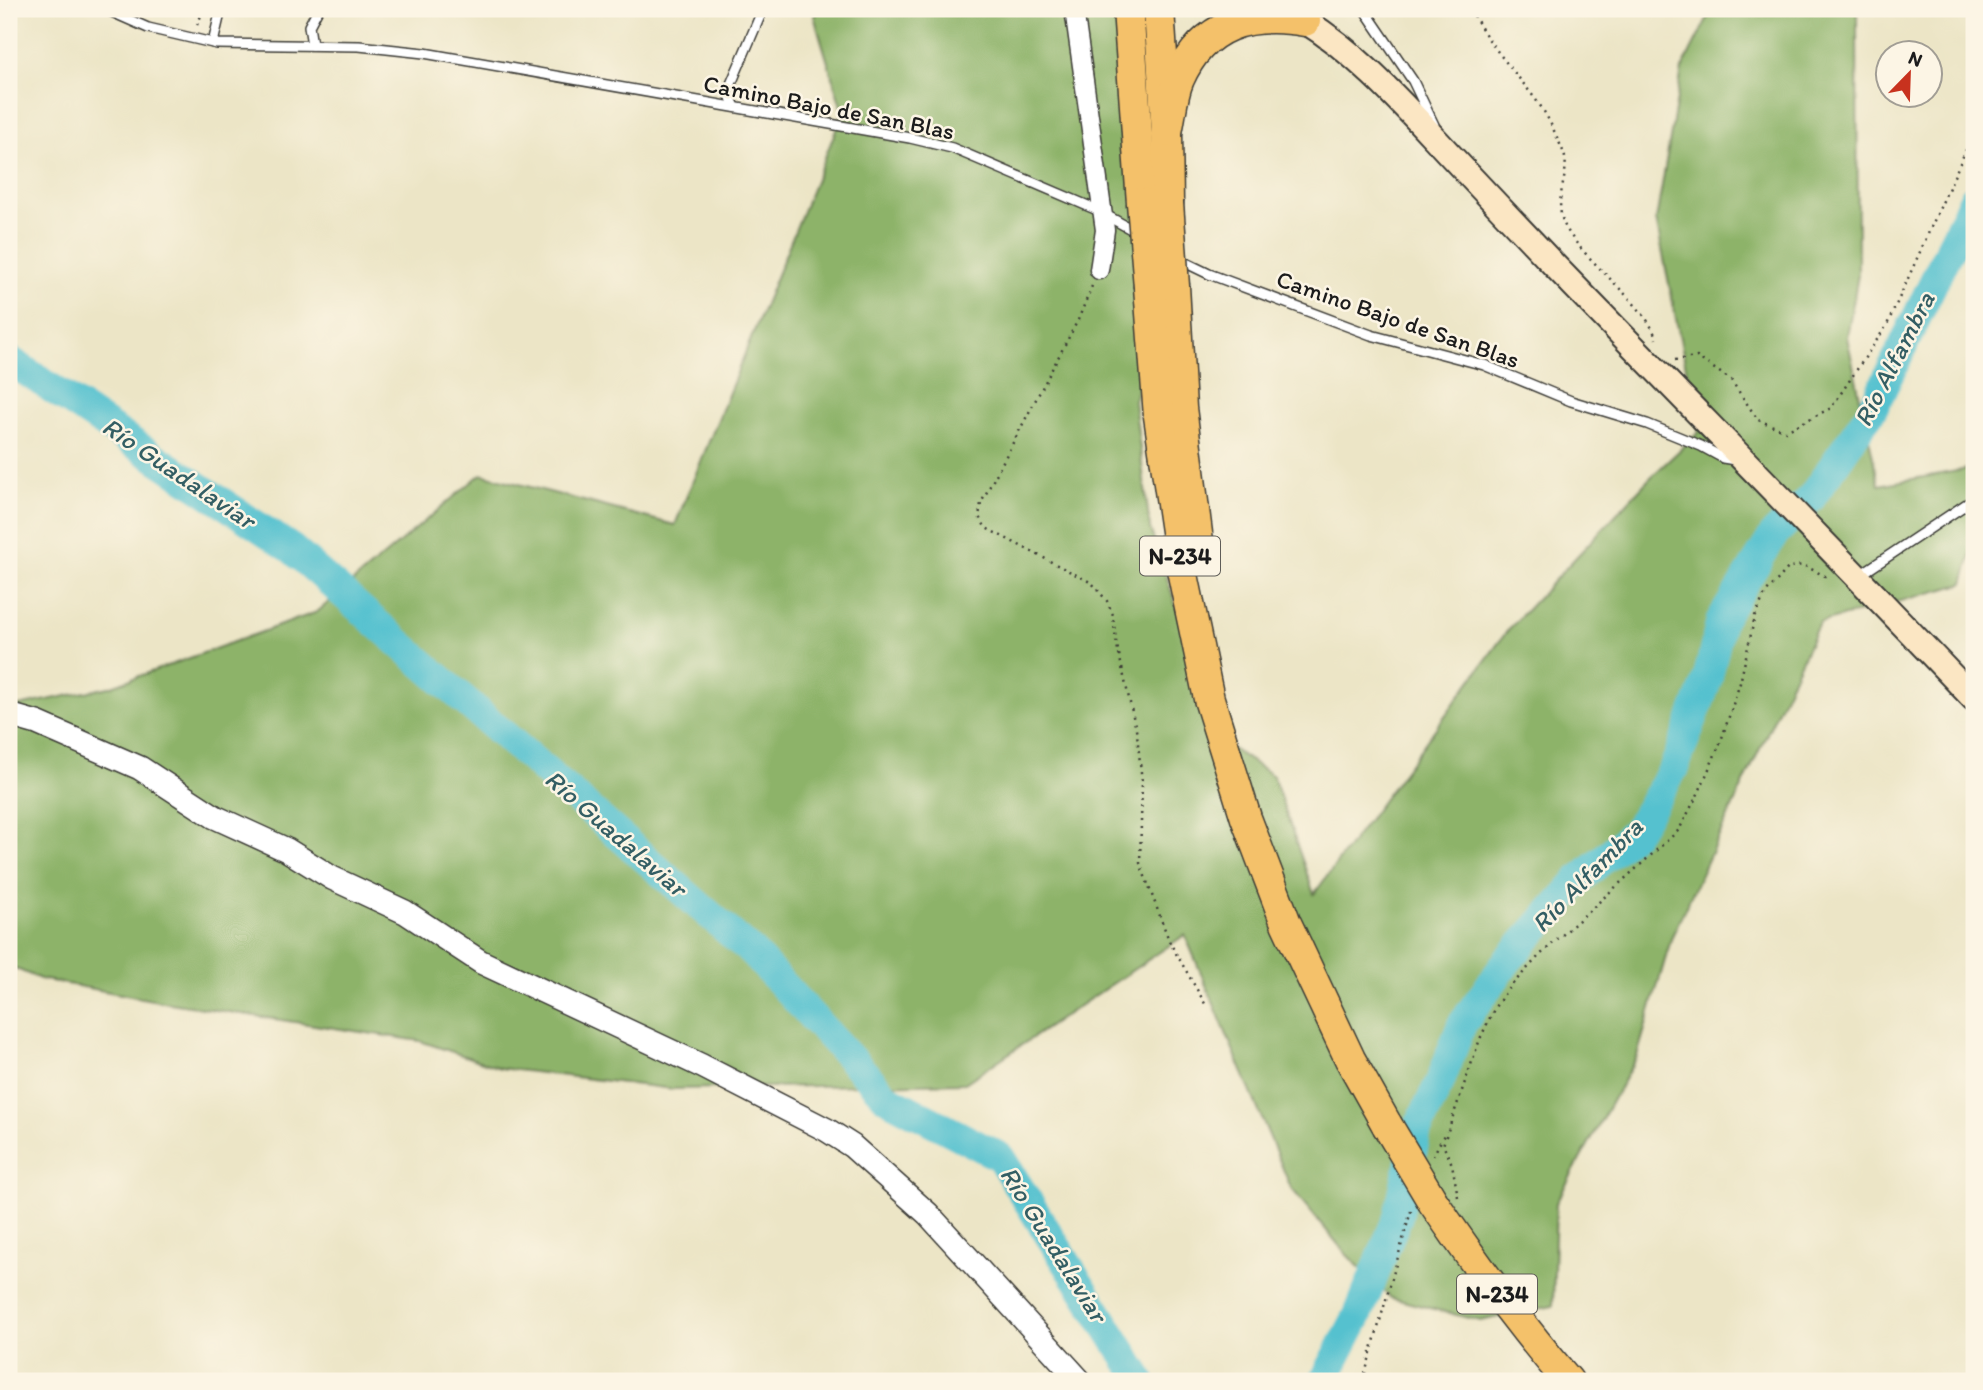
<svg xmlns="http://www.w3.org/2000/svg" width="1983" height="1390" font-family="Itim,sans-serif">
<style>
.forest{fill:#8db369;stroke:#546842;stroke-width:2}
.lines{fill:none;stroke-linecap:round;stroke-linejoin:round}
.river{stroke:#55c1cf;stroke-width:30}
.service-casing{stroke:#3b3a36;stroke-width:12}
.minor-casing{stroke:#3b3a36;stroke-width:21}
.tertiary-casing{stroke:#3b3a36;stroke-width:26}
.secondary-casing{stroke:#3b3a36;stroke-width:28}
.trunk-casing{stroke:#3b3a36;stroke-width:33}
.path{stroke:#3b3a36;stroke-width:2.5;stroke-dasharray:2 5;stroke-linecap:butt}
.service{stroke:#fff;stroke-width:9}
.minor{stroke:#fff;stroke-width:18}
.tertiary{stroke:#fff;stroke-width:23}
.secondary{stroke:#fbe6c3;stroke-width:24}
.trunk{stroke:#f4c16a;stroke-width:30}
.trunk-bridge-casing{stroke:#3b3a36;stroke-width:33;stroke-linecap:butt}
.trunk-bridge{stroke:#f4c16a;stroke-width:30}
.labels{text-anchor:middle;dominant-baseline:central;stroke-width:5;stroke-linejoin:round;paint-order:stroke}
.shield{fill:#fcf5e5;stroke:#5f5d58;stroke-width:2}
.shield-label{font-size:23px;font-weight:bold;fill:#1c1c1c}
.street-label{font-size:24px;fill:#1c1c1c;stroke:#fcf5e5}
.water-label{font-size:26px;font-style:italic;fill:#335e64;stroke:#fcf5e5}
</style>
<rect width="100%" height="100%" fill="#fcf5e5"/>
<filter id="ink" filterUnits="userSpaceOnUse"><feTurbulence type="fractalNoise" baseFrequency=".0143" numOctaves="2"/><feDisplacementMap in="SourceGraphic" scale="14" xChannelSelector="R" yChannelSelector="G"/><feConvolveMatrix kernelMatrix="1 2 1 2 8 2 1 2 1" color-interpolation-filters="sRGB"/></filter>
<filter id="wash" filterUnits="userSpaceOnUse"><feTurbulence type="fractalNoise" baseFrequency=".00686" numOctaves="4" result="noise"/><feDisplacementMap in="SourceGraphic" scale="28" xChannelSelector="R" yChannelSelector="G"/><feGaussianBlur stdDeviation="1.57" result="paint"/><feColorMatrix in="noise" values="0 0 0 0 0 0 0 0 0 0 0 0 0 0 0 0 0 1.4 0 .05"/><feComposite in="paint" operator="in"/></filter>
<g filter="url(#wash)">
<rect width="100%" height="100%" fill="#ece5c6"/>
<polygon class="forest" points="819,9 1148,9 1176,257 1134,401 1150,528 1222,742 1273,776 1314,894 1508,630 1650,478 1699,432 1656,220 1682,69 1712,9 1857,9 1858,275 1847,337 1879,485 1974,468 1974,545 1963,584 1819,623 1672,936 1637,1056 1556,1203 1553,1306 1480,1321 1391,1298 1347,1255 1291,1188 1185,935 965,1083 673,1089 500,1068 420,1041 163,1002 40,979 9,966 9,708 109,687 317,612 481,474 675,525 843,113 814,16"/>
<g class="lines">
<g class="river">
<polyline points="9,360 292,549 753,953 887,1098 1000,1157 1141,1381"/>
<polyline points="1324,1381 1358,1315 1398,1216 1417,1130 1440,1082 1462,1024 1508,960 1580,879 1636,831 1674,768 1707,681 1721,620 1775,533 1811,498 1873,408 1974,198"/>
</g>
</g>
</g>
<g filter="url(#ink)">
<g class="lines">
<g class="service-casing">
<g id="service">
<polyline points="105,9 148,28 217,44 359,46 424,53 910,138 952,148 1095,209 1138,233"/>
<polyline points="1364,9 1413,81 1434,125"/>
<polyline points="213,43 221,9"/>
<polyline points="312,45 309,26 318,9"/>
<polyline points="735,107 728,91 763,9"/>
<polyline points="1176,258 1209,274 1371,335 1484,365 1571,401 1647,424 1701,446 1723,458 1735,460"/>
<polyline points="1860,575 1974,499"/>
</g>
</g>
<g class="minor-casing">
<polyline id="minor" points="1074,9 1105,230 1099,270"/>
</g>
<g class="tertiary-casing">
<polyline id="tertiary" points="9,715 37,723 140,768 215,817 287,850 332,878 405,912 481,962 702,1066 827,1130 852,1146 928,1214 1080,1381"/>
</g>
<g class="secondary-casing">
<path id="secondary" d="M1305,21C1355,52 1397,98 1438,142C1476,183 1515,224 1554,265C1694,410 1836,553 1974,699"/>
</g>
<g class="trunk-casing">
<g id="trunk">
<polyline points="1128,9 1142,203"/>
<polyline points="1159,9 1167,132 1168,203"/>
<path d="M1167,132C1171,115 1172,94 1179,79C1203,24 1249,11 1305,21"/>
<polyline points="1174,286 1181,408 1199,549"/>
<polyline points="1149,287 1159,416 1181,565 1209,699 1246,818 1286,923 1350,1059 1387,1125"/>
<path d="M1433,1202C1475,1264 1519,1324 1568,1381"/>
</g>
</g>
<g class="path">
<path d="M1471,9C1487,44 1516,72 1539,104C1549,118 1556,135 1563,151C1573,175 1550,198 1566,228C1585,262 1650,308 1656,339"/>
<polyline points="197,25 204,9"/>
<polyline points="1092,286 1078,320 981,503 979,517 986,528 1092,583 1107,601 1113,615 1116,641 1137,734 1142,782 1140,863 1170,943 1207,1007"/>
<polyline points="1675,360 1697,357 1731,380 1758,420 1786,431 1831,408 1887,325 1974,132"/>
<polyline points="1433,1156 1446,1131"/>
<polyline points="1458,1197 1452,1164 1443,1145 1480,1039 1495,1007 1508,989 1540,955 1679,830 1699,792 1721,741 1740,683 1755,616 1765,594 1789,567 1803,565 1827,577"/>
<polyline points="1363,1381 1411,1211"/>
</g>
<use href="#service" class="service"/>
<use href="#minor" class="minor"/>
<use href="#tertiary" class="tertiary"/>
<use href="#secondary" class="secondary"/>
<use href="#trunk" class="trunk"/>
<g class="trunk-bridge-casing">
<g id="trunk-bridge">
<polyline points="1142,203 1149,287"/>
<polyline points="1168,203 1174,286"/>
<polyline points="1387,1125 1433,1202"/>
</g>
</g>
<use href="#trunk-bridge" class="trunk-bridge"/>
</g>
</g>
<g class="labels">
<g class="shield">
<rect x="1140" y="536.5" width="80" height="39" rx="5"/>
<rect x="1457" y="1274.5" width="80" height="39" rx="5"/>
</g>
<g class="shield-label">
<text x="1180" y="556">N-234</text>
<text x="1497" y="1294">N-234</text>
</g>
<g class="street-label">
<text transform="translate(829 107) rotate(11)">Camino Bajo de San Blas</text>
<text transform="translate(1398 319) rotate(19)">Camino Bajo de San Blas</text>
</g>
<g class="water-label">
<text transform="translate(1894 359) rotate(-63)">Río Alfambra</text>
<text transform="translate(179 473) rotate(34)">Río Guadalaviar</text>
<text transform="translate(616 833) rotate(41)">Río Guadalaviar</text>
<text transform="translate(1587 875) rotate(-46)">Río Alfambra</text>
<text transform="translate(1054 1244) rotate(58)">Río Guadalaviar</text>
</g>
</g>
<rect width="1983" height="1390" fill="none" stroke="#fcf5e5" stroke-width="35"/>
<g transform="translate(1909 74) rotate(23)"><circle r="33" fill="#fcf5e5" stroke="#a29e95" stroke-width="2"/>
<path d="M0-5L12 26L0 18L-12 26Z" fill="#c8321e"/>
<text y="-10" font-size="19" font-weight="bold" text-anchor="middle" fill="#1c1c1c">N</text>
</g>
</svg>
